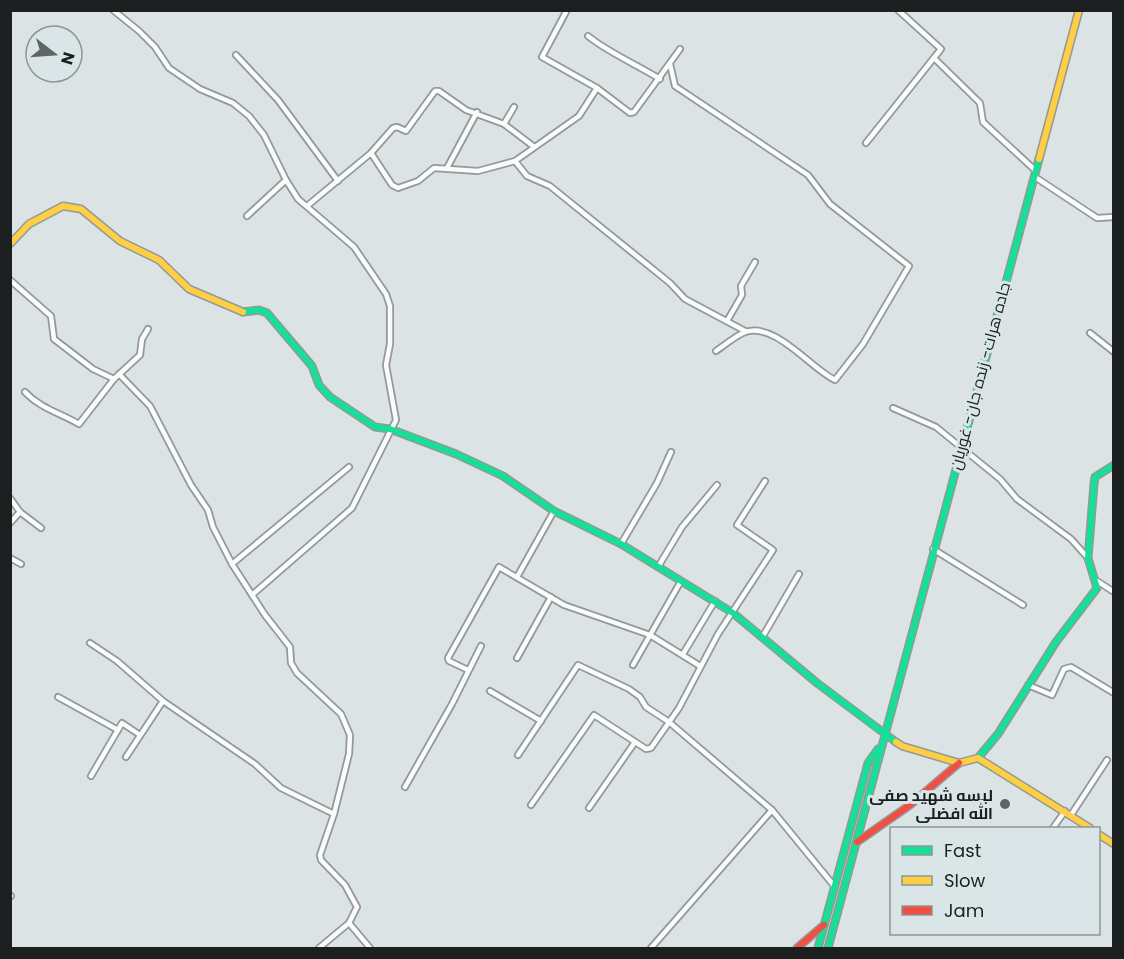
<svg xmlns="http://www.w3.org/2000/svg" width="1124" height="959" font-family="Poppins,Cairo,sans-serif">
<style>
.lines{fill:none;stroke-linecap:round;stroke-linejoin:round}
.street-casing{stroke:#939898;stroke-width:8}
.fast-casing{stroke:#939898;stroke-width:9}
.slow-casing{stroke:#939898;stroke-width:9}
.jam-casing{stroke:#939898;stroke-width:9}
.street{stroke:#fafbfb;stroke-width:4.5}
.fast{stroke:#16e098;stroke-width:6}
.slow{stroke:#ffcf43;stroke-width:6}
.jam{stroke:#f24e42;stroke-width:6}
.poi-dot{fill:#5f6465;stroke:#d9e5e7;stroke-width:2}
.labels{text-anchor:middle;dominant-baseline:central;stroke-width:6;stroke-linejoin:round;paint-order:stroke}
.street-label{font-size:16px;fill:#1b1f20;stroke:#d9e5e7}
.poi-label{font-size:16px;font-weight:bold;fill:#1b1f20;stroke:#d9e5e7;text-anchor:end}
</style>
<rect width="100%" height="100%" fill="#dce3e4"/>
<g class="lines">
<g class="street-casing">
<g id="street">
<polyline points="113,10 139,31 155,47 169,68 200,89 233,103 249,116 264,135 286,180 298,199 354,247 386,294 390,306 390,344 386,365 396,420 352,508 252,595"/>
<polyline points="567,10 542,57 597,88 630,113 634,112 680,49"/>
<path d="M588,36C609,53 636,64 660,79"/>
<polyline points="236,55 278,100 338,181"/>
<polyline points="934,58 980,103 983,122 1036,171"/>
<path d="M670,64L675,86L808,175L830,204L909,266L863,344L835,380C811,369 773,319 743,333C734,337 725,345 716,351"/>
<polyline points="504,124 533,146"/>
<polyline points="866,143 941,49 898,10"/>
<polyline points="371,153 392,185 398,188 418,181 434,168 478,171 515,161 579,116 597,88"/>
<polyline points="515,161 527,176 550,186 670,283 685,299 745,331"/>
<polyline points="447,168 477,112"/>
<polyline points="1035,177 1097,218 1114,217"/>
<polyline points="307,206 371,153 393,128 397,127 406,131 435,91 439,91 466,110 504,124 514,107"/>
<polyline points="247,216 286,180"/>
<polyline points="10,280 51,316 54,339 93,369 114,379"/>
<polyline points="727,321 742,295 741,286 755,262"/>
<polyline points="1090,333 1114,352"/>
<polyline points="119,374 150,406 191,485 208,510 213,527 232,564 265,615 290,647 291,663 297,673 341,714 350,735 349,754 334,814 320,855 321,860 345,885 357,907 349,923 319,948"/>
<path d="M25,392C40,408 60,413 79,424L114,379L140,355L142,339L148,329"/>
<polyline points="893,408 936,427 1000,479 1017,499 1071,539 1088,558"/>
<polyline points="10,498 20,512 41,528"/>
<polyline points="10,523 20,512"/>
<polyline points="621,544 657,483 671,452"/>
<polyline points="933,549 1023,605"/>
<polyline points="10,558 21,564"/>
<polyline points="232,564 349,467"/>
<polyline points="658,567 682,527 717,485"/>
<polyline points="517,577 554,511"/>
<polyline points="1097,581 1114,592"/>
<polyline points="763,636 799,574"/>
<polyline points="90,643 117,661 163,701 255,764 281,788 334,814"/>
<polyline points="683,654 715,601"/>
<polyline points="517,658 551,597"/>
<polyline points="633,665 681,581"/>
<polyline points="468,670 449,661 448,658 499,567 564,605 650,635 700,666"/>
<polyline points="1028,685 1052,695 1064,669 1071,667 1114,693"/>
<polyline points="490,691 541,721"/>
<polyline points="58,697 118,730"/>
<polyline points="518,755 578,665 629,689 640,697 646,707 669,722 772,810 835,887"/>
<polyline points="126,757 163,701"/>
<polyline points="91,776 122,723 140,735"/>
<polyline points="405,787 452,704 481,646"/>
<polyline points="531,805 594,715 646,749 651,748 679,708 718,634 773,550 737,525 765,481"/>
<polyline points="589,808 635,742"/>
<polyline points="1071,815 1107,760"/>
<polyline points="1053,828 1065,811"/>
<polyline points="10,896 11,896"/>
<polyline points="349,923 370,948"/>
<polyline points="651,948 772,810"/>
</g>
</g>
<g class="fast-casing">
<g id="fast">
<polyline points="243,312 259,310 267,313 312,366 319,385 330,397 375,427 390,429 456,454 503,476 554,511 621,544 733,613 817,683 896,742"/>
<polyline points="978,758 998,734 1056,642 1097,588 1088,558 1094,484 1095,477 1114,465"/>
<polyline points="818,948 868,763 878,749"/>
<polyline points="828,948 1039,159"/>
</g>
</g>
<g class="slow-casing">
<g id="slow">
<polyline points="1039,159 1079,10"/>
<polyline points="10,244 29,224 63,206 81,209 120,241 159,260 189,289 243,312"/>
<polyline points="896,742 902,746 959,763 978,758 1090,828"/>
<polyline points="1098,834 1114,844"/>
</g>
</g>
<g class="jam-casing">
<g id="jam">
<polyline points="857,842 910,805 959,763"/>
<polyline points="797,948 824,925"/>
</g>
</g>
<use href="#street" class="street"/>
<use href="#fast" class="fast"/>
<use href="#slow" class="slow"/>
<use href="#jam" class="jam"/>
</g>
<circle class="poi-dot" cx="1005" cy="804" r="6"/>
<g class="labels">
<g class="street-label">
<text transform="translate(980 376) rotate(-75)">جاده هرات- زنده جان- غوریان</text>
</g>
<g class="poi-label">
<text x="993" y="795">لیسه شهید صفی<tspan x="993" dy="18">الله افضلی</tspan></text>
</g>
</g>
<rect width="1124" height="959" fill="none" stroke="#1b1f20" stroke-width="24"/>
<rect x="890" y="827" width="210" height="108" fill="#d9e5e7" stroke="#8d9697" stroke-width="1.5"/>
<rect x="902" y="846" width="30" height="9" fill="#16e098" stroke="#8d9697" stroke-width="1.5"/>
<text x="944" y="857" font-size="18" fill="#1b1f20">Fast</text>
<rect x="902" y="876" width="30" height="9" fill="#ffcf43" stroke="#8d9697" stroke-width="1.5"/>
<text x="944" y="887" font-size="18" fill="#1b1f20">Slow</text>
<rect x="902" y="906" width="30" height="9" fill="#f24e42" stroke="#8d9697" stroke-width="1.5"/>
<text x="944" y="917" font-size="18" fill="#1b1f20">Jam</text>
<g transform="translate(54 54) rotate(107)"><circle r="28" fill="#d9e5e7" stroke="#8d9697" stroke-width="1.5"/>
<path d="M0-4.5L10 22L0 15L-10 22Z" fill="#5f6465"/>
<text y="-9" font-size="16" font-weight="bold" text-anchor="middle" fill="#1b1f20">N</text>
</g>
</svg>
